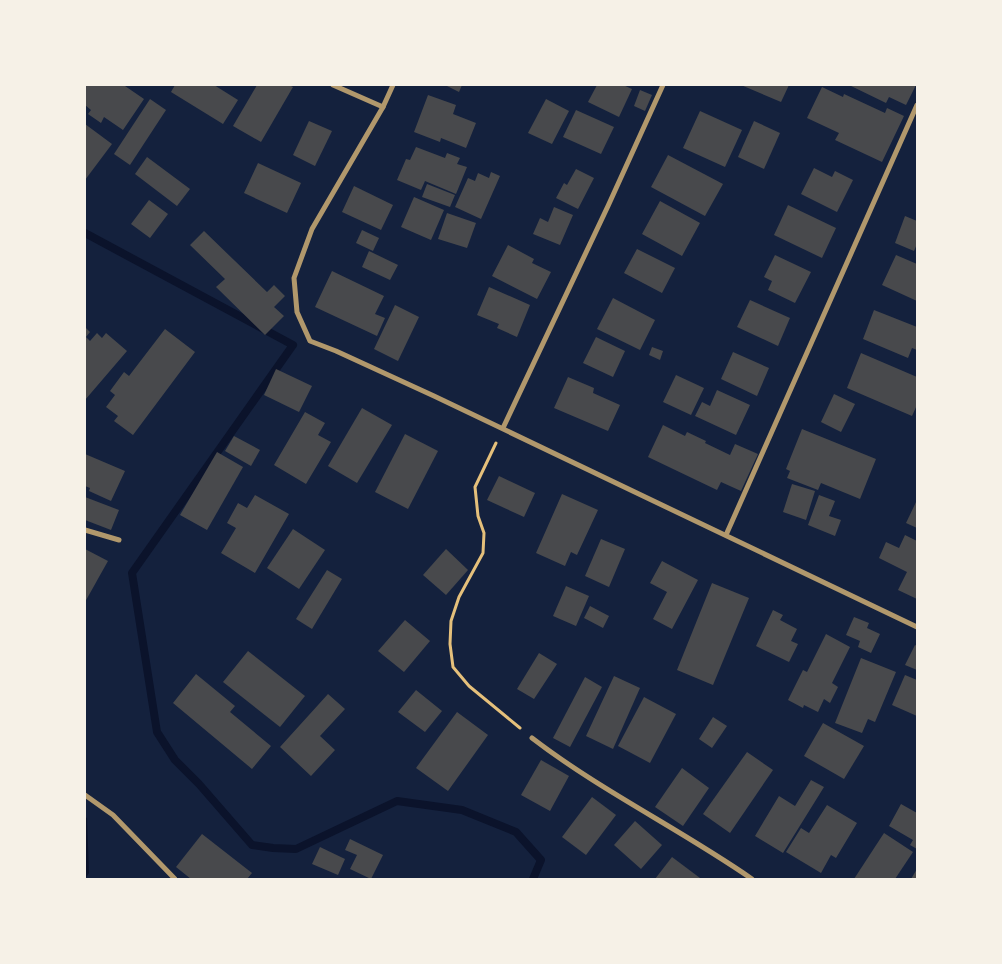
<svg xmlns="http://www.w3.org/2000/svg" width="1002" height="964" font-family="'Nunito Sans',sans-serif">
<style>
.water{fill:#0b132b}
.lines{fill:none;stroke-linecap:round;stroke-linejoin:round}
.stream{stroke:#0b132b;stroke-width:8}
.building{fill:#48494c}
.path{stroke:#e5c07b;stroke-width:3}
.minor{stroke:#b1986c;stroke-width:5}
</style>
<rect width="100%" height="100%" fill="#14213d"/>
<polygon class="water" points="85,817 87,818 89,873 85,879"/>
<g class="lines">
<polyline class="stream" points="85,233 293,345 132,573 157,732 175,760 199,784 252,845 273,848 296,849 397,801 462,810 516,832 541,860 533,879"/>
</g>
<g class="building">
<polygon points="85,85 126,85 125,86 144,99 123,130 104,117 101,123 88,114 91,110 85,105"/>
<polygon points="175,85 214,85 238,100 223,124 171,92"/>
<polygon points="257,85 289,85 293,87 261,142 233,126"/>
<polygon points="445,85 462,85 459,92"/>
<polygon points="597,85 623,85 632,89 619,117 588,102"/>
<polygon points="741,85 789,85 781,102"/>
<polygon points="849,85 916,85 906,105 889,97 886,103"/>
<polygon points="822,87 843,97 844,94 885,113 887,108 904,116 882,162 835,140 839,133 807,118"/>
<polygon points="640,90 652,95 645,111 634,106"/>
<polygon points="428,95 456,105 453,114 476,123 466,148 441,138 440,142 414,132"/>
<polygon points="150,99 166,110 130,165 114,154"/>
<polygon points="546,99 569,111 552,144 528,133"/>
<polygon points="576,110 614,127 601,154 563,137"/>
<polygon points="700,111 742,130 725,167 683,148"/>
<polygon points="309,121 332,131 315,166 293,155"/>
<polygon points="754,121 780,133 764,169 738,157"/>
<polygon points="85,124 112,144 85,180"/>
<polygon points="416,147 445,158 447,153 460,158 457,164 467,167 456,194 425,181 421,190 397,180 406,159 410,160"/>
<polygon points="668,155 723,184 705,216 651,187"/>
<polygon points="147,157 190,189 177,206 135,174"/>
<polygon points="258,163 301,183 287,213 244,193"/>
<polygon points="814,168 832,177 835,171 853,180 837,212 801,194"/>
<polygon points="576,169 594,178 578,209 556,198 564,183 567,185"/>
<polygon points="491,172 500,176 481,219 455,207 468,178 475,181 478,173 489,178"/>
<polygon points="427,184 455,195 450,207 422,197"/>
<polygon points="354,186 393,205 381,230 342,212"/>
<polygon points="414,197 444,210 431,240 401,227"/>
<polygon points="149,200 168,214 150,238 131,224"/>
<polygon points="660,201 700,223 682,256 642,234"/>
<polygon points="788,205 836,228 822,258 774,235"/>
<polygon points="554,207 573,215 560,245 533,234 540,218 548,222"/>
<polygon points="447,213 476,223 467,248 438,239"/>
<polygon points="905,216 917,221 917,244 914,251 895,243"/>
<polygon points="362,230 379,238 373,251 356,243"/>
<polygon points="204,231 267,292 274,285 285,296 274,307 284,316 265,335 216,287 225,279 190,245"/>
<polygon points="508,245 534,259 532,263 551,272 537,299 492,276"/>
<polygon points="637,249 675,268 662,293 624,273"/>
<polygon points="369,251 398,265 390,280 362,267"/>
<polygon points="775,255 811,272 795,303 768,290 772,281 764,277"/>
<polygon points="896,255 917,264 917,301 882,285"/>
<polygon points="332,271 384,296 375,314 385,318 377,336 315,307"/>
<polygon points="489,287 530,305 517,337 497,328 499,324 477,315"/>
<polygon points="613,298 655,320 640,350 597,329"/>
<polygon points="750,300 790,318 778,346 737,327"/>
<polygon points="395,305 419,317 398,361 374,349"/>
<polygon points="874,310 917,327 917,350 912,348 908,358 863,339"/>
<polygon points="85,327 90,332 86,337 90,341 97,333 102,338 106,333 127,351 85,400"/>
<polygon points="165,329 195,352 133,435 114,421 118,416 106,407 115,395 110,391 124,372 129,376"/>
<polygon points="596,337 625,351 613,377 583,363"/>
<polygon points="652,347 663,351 660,360 649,355"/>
<polygon points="733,352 769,368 757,396 721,379"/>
<polygon points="861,353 917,377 917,405 912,416 847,388"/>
<polygon points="276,369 312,386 299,412 264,395"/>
<polygon points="676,375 704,388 691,415 663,402"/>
<polygon points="568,377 594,388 593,393 620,405 608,431 554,408"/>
<polygon points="717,390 750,405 736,435 695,416 702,402 710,406"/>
<polygon points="834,394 855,404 841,432 821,422"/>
<polygon points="362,408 392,425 357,483 328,466"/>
<polygon points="305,412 325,423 318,435 331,442 306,484 274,465"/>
<polygon points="663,425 685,436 687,432 706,441 705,443 730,455 735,444 758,454 741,491 721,482 717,490 648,457"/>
<polygon points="802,429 876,459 860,499 821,483 818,490 787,478 790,471 786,469"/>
<polygon points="405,434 438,451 408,509 375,492"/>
<polygon points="234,436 260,450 251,466 225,451"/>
<polygon points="217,452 243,467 207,530 180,515"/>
<polygon points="85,454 125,471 111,501 89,491 90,488 85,486"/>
<polygon points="499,476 535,493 524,517 487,500"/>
<polygon points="792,484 815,491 806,520 783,512"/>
<polygon points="562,494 598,510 577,555 571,552 565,566 536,553"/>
<polygon points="255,495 289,514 255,573 221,553 236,528 227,523 238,503 247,508"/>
<polygon points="819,495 835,501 829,516 841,520 835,536 808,525"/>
<polygon points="85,497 119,510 111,530 85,520"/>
<polygon points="917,500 917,528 906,523"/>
<polygon points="293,529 325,550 299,589 267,568"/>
<polygon points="905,535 917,541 917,599 898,590 907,572 879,558 886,542 899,548"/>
<polygon points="601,539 625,549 609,587 585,576"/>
<polygon points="85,549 108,561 85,602"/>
<polygon points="446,549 468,570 446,595 423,575"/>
<polygon points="662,561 698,580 672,629 653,619 667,592 650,583"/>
<polygon points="327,570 342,579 312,629 296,619"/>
<polygon points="712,583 749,598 713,685 677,670"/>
<polygon points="566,586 589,596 576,626 553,616"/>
<polygon points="590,606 609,616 603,628 584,618"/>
<polygon points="773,610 783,615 780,620 797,629 791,641 798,644 789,662 756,646"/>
<polygon points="854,617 869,623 867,628 880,634 871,653 858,647 860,641 846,635"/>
<polygon points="405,620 430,641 404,672 378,651"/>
<polygon points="826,634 850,647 832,683 838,687 830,703 824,699 818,712 804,705 803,708 788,700 803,670 807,672"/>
<polygon points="915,645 917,646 917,670 905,665"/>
<polygon points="248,651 305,696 280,727 223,682"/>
<polygon points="539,653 557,664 534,699 517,689"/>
<polygon points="861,658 896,672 875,722 868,719 862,733 835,723"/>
<polygon points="196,674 235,706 230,712 271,746 252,769 173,703"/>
<polygon points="905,675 917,680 917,716 892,705"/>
<polygon points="614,676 640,688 613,749 586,736"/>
<polygon points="585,677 602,687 570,747 553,738"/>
<polygon points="416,690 442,711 425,732 398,712"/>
<polygon points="328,694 345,709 320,736 335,750 311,776 280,747"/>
<polygon points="644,697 676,714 650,763 618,746"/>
<polygon points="457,712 488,735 448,791 416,768"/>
<polygon points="713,717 727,726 712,748 699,739"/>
<polygon points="823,723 864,746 844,779 804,756"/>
<polygon points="747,752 773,770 730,833 703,814"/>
<polygon points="541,760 569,776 550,811 521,795"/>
<polygon points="682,768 709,788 683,826 655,807"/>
<polygon points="811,780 824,787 783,853 755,836 779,796 795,806"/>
<polygon points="592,797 616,815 586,855 562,837"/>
<polygon points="901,804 917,813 917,849 910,845 913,840 889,826"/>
<polygon points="827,805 857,823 836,858 831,855 821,873 786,852 801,828 809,833"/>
<polygon points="635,821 662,845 641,869 614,845"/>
<polygon points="884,833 913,852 895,879 854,879"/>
<polygon points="202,834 252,873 247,879 191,879 176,867"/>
<polygon points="350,839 383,855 371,879 350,869 357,855 345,850"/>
<polygon points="320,847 345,859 338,875 312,864"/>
<polygon points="672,857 700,878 700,879 655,879"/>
<polygon points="917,869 917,879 911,879"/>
</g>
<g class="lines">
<polyline class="path" points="496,443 475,487 478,516 484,533 483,553 459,597 451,621 450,644 453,667 469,686 520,728"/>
<g class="minor">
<polyline points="333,85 383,107"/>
<polyline points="393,85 383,107 312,229 294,278 297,312 310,341 336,351 434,396 917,627"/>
<polyline points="503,428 608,206 663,85"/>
<polyline points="85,530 119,540"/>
<polyline points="726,535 917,105"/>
<path d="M532,738C601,791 680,829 752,879"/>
<polyline points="85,795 113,815 175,879"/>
</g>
</g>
<rect width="1002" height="964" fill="none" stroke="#f6f1e7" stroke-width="172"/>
</svg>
